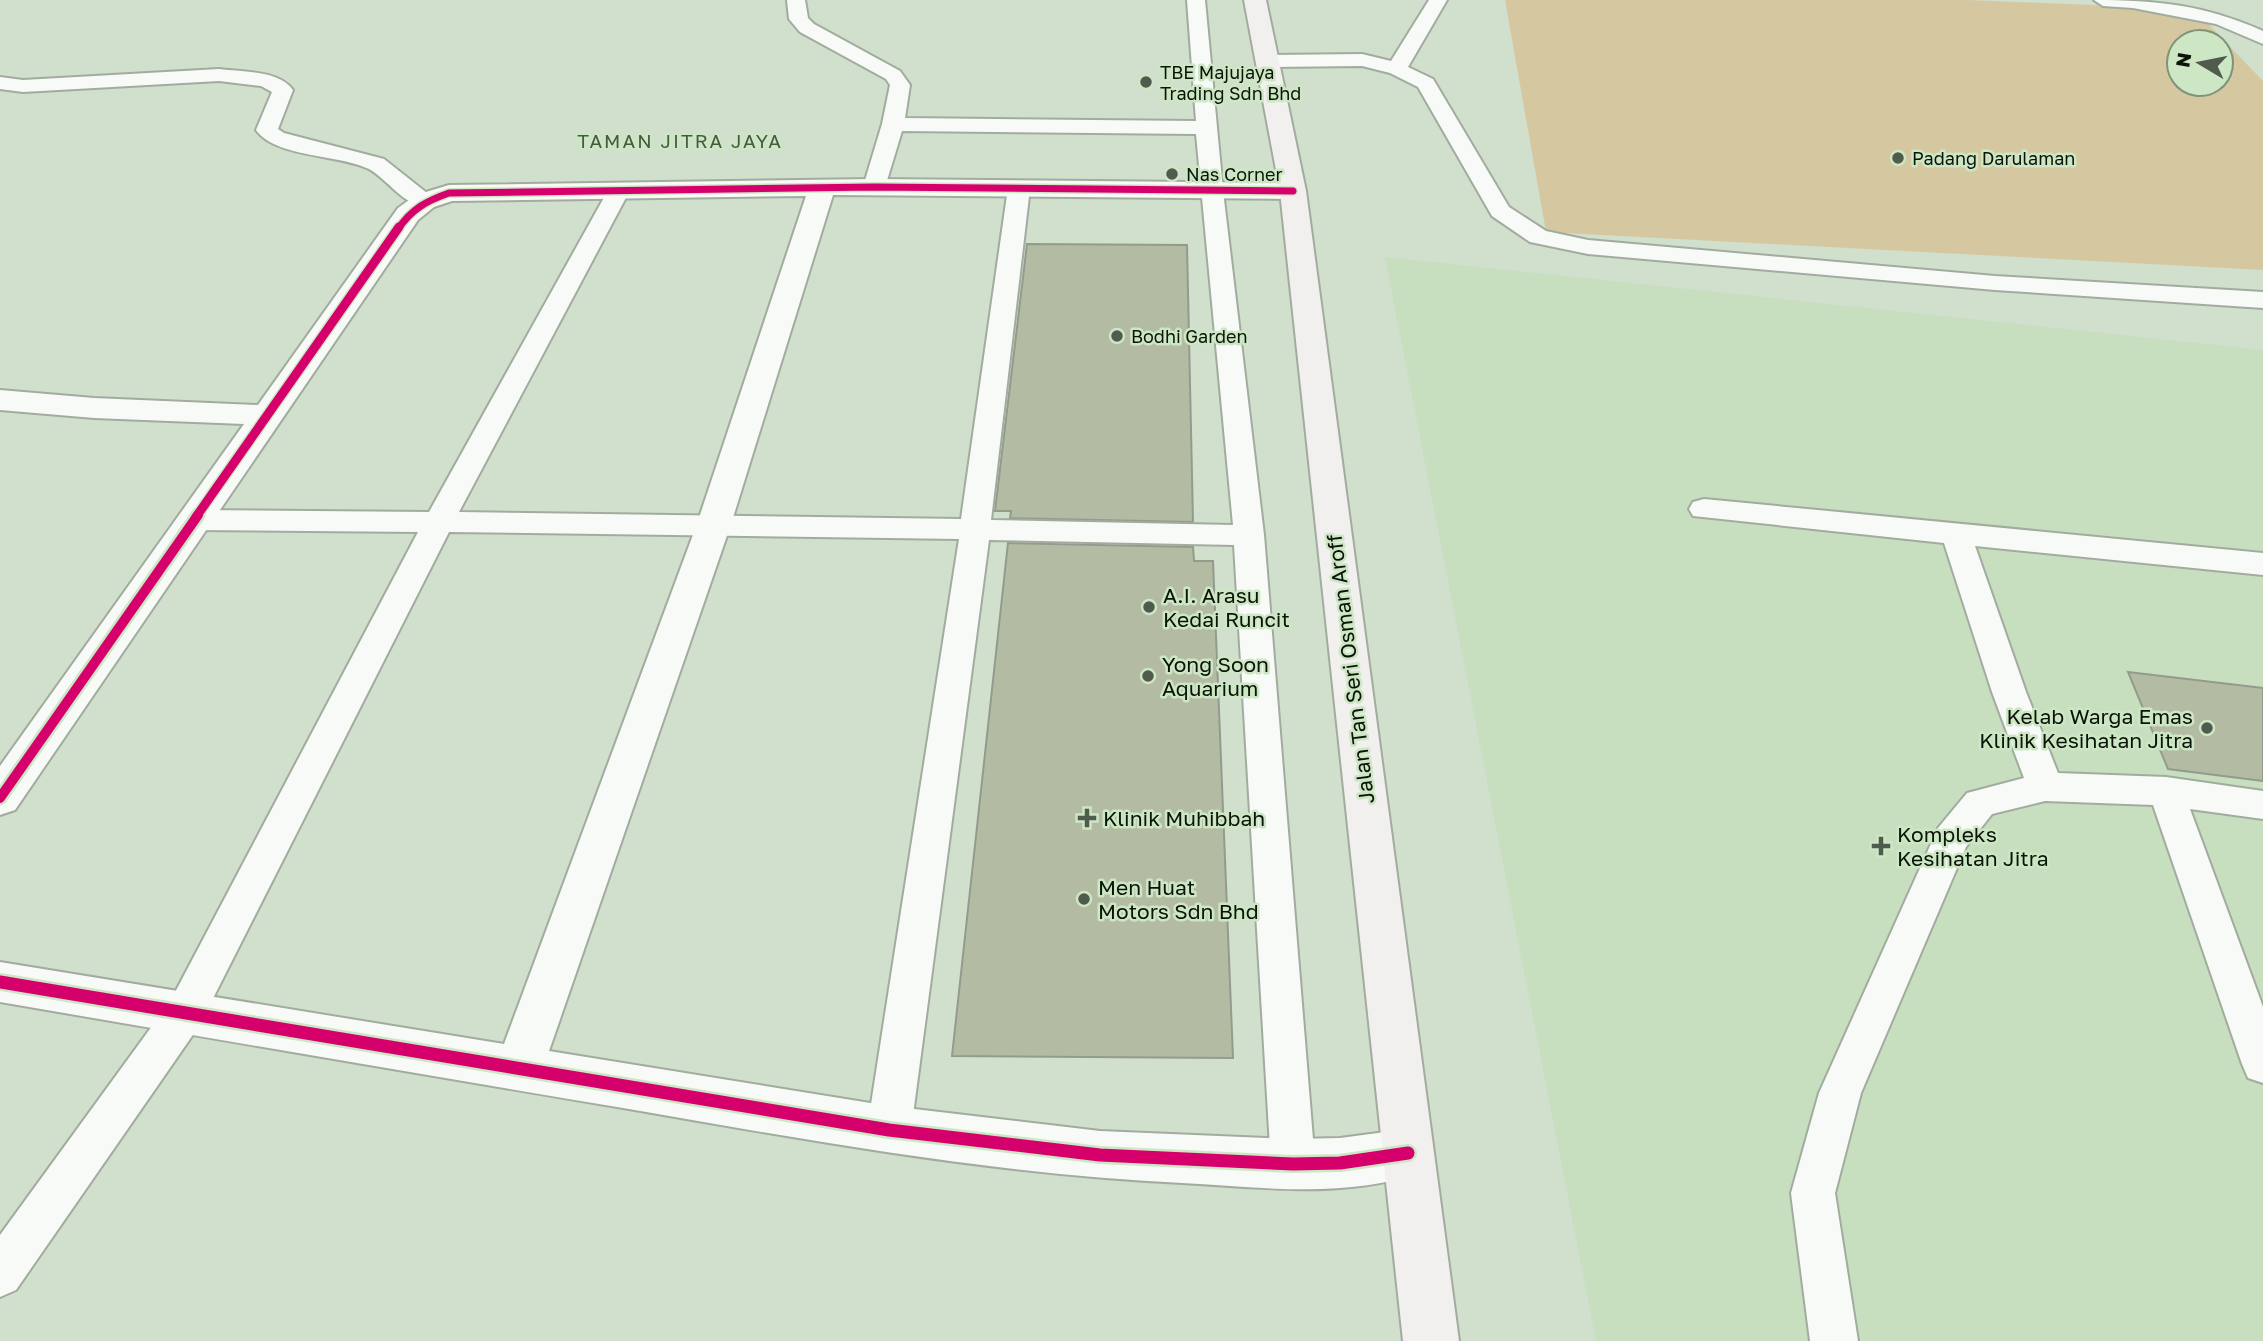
<svg xmlns="http://www.w3.org/2000/svg" width="2263" height="1341" font-family="'Golos Text',sans-serif">
<style>
.built{fill:#c7debf}
.green{fill:#d5c8a1;fill-rule:evenodd}
.building{fill:#b3bca3;stroke:#939b8c;stroke-width:2}
.lines{fill:none;stroke-linecap:round;stroke-linejoin:round}
.lane-casing{stroke:#a2ac9e;stroke-width:4}
.street-casing{stroke:#a2ac9e;stroke-width:4}
.secondary-casing{stroke:#a2ac9e;stroke-width:4}
.lane{fill:#f8faf8;fill-rule:evenodd}
.street{fill:#f8faf8;fill-rule:evenodd}
.secondary{fill:#f2f0ee;fill-rule:evenodd}
.cycleway-far3-casing{stroke:#cde7c5;stroke-width:10}
.cycleway-far2-casing{stroke:#cde7c5;stroke-width:12}
.cycleway-far1-casing{stroke:#cde7c5;stroke-width:15}
.cycleway-casing{stroke:#cde7c5;stroke-width:18}
.cycleway-far3{stroke:#d6006c;stroke-width:7}
.cycleway-far2{stroke:#d6006c;stroke-width:9}
.cycleway-far1{stroke:#d6006c;stroke-width:10}
.cycleway{stroke:#d6006c;stroke-width:13}
.poi-dot{fill:#505b4d;stroke:#cde7c5;stroke-width:2.5}
.labels{text-anchor:middle;dominant-baseline:central;stroke-width:5;stroke-linejoin:round;paint-order:stroke}
.far-poi-label{font-size:18px;fill:#0b1408;stroke:#cde7c5;text-anchor:start}
.far-neighbourhood-label{font-size:19px;letter-spacing:2px;fill:#455b3e;stroke:#cde7c5}
.poi-label{font-size:21px;fill:#0b1408;stroke:#cde7c5;text-anchor:start}
.street-label{font-size:21px;fill:#0b1408;stroke:#cde7c5}
</style>
<rect width="100%" height="100%" fill="#d1dfcd"/>
<polygon class="built" points="1385,257 2263,350 2263,1341 1596,1341"/>
<path class="green" d="M1505,0H1968L2194,9L2263,81V270L1546,232ZM2179,42H2221V84H2179Z"/>
<g class="building">
<polygon points="1027,244 1187,245 1193,522 1010,518 1011,511 995,511"/>
<polygon points="1008,543 1193,547 1194,561 1213,561 1233,1058 952,1056"/>
<polygon points="2128,672 2263,688 2263,781 2168,769"/>
</g>
<g class="lines">
<g class="lane-casing">
<g id="lane">
<polygon points="787,0 805,0 808,18 814,24 900,71 910,85 905,118 1196,121 1187,0 1205,0 1223,191 1264,535 1315,1164 1309,1179 1293,1185 1277,1179 1271,1164 1234,545 989,540 911,1130 904,1145 889,1151 874,1145 867,1130 959,539 449,532 199,1026 16,1290 0,1297 0,1235 171,1000 418,532 195,530 184,527 180,520 184,513 195,510 429,512 611,185 627,185 630,190 459,512 961,519 1008,188 1011,183 1027,183 1030,188 991,520 1233,525 1196,134 902,131 885,187 882,192 866,192 863,187 882,124 890,85 886,79 800,32 789,19"/>
<polygon points="1429,0 1447,0 1408,67 1433,79 1509,207 1546,231 1588,240 1995,276 2263,292 2263,308 1995,290 1588,254 1530,242 1492,216 1418,87 1390,73 1362,66 1267,67 1260,65 1257,61 1260,57 1267,55 1362,54 1391,61"/>
<path d="M2094,0C2157,0 2205,5 2263,31V44L2216,24L2133,8L2103,6Z"/>
<path d="M219,69C241,72 279,70 293,90L278,129L284,133L384,159L437,201L433,206C408,212 389,180 369,169C339,154 276,158 256,130L272,92L261,86L219,81L23,92L0,89V77L23,80Z"/>
<polygon points="1704,499 2263,553 2263,575 1975,546 2026,692 2058,773 2166,777 2263,791 2263,819 2190,809 2263,1007 2263,1083 2248,1078 2242,1064 2153,805 2045,801 1992,814 1966,847 1861,1093 1835,1193 1858,1341 1810,1341 1791,1193 1819,1093 1938,828 1967,793 2024,778 1992,692 1944,543 1693,516 1689,509 1693,502"/>
</g>
</g>
<g class="street-casing">
<path id="street" d="M874,179L1293,183L1302,185L1306,191L1302,197L1293,199L833,195L731,524L549,1051L889,1106L1100,1131L1293,1139L1340,1138L1408,1129L1426,1136L1433,1153L1426,1170C1351,1200 1261,1187 1182,1183C995,1174 812,1141 629,1109C419,1074 210,1038 0,1002V962L504,1044L697,524L806,196L452,201L434,207L418,220L15,810L0,815V766L244,424L94,418L0,410V390L94,398L258,405L398,208L416,195L449,185Z"/>
</g>
<g class="secondary-casing">
<polygon id="secondary" points="1244,0 1266,0 1306,191 1459,1341 1403,1341 1280,191"/>
</g>
<use href="#lane" class="lane"/>
<use href="#street" class="street"/>
<use href="#secondary" class="secondary"/>
<g class="cycleway-far3-casing">
<path id="cycleway-far3" d="M398,229C412,209 426,201 449,193L874,187L1293,191"/>
</g>
<g class="cycleway-far2-casing">
<polyline id="cycleway-far2" points="196,517 399,227"/>
</g>
<g class="cycleway-far1-casing">
<polyline id="cycleway-far1" points="0,798 198,515"/>
</g>
<g class="cycleway-casing">
<polyline id="cycleway" points="0,982 889,1130 1100,1155 1293,1164 1340,1163 1408,1153"/>
</g>
<use href="#cycleway-far3" class="cycleway-far3"/>
<use href="#cycleway-far2" class="cycleway-far2"/>
<use href="#cycleway-far1" class="cycleway-far1"/>
<use href="#cycleway" class="cycleway"/>
</g>
<g class="poi-dot">
<circle cx="1146" cy="82" r="7"/>
<circle cx="1898" cy="158" r="7"/>
<circle cx="1172" cy="174" r="7"/>
<circle cx="1117" cy="336" r="7"/>
<circle cx="1149" cy="607" r="7"/>
<circle cx="1148" cy="676" r="7"/>
<circle cx="2207" cy="728" r="7"/>
<path d="M1083.5 807.5h7v7h7v7h-7v7h-7v-7h-7v-7h7z"/>
<path d="M1877.5 835.5h7v7h7v7h-7v7h-7v-7h-7v-7h7z"/>
<circle cx="1084" cy="899" r="7"/>
</g>
<g class="labels">
<g class="far-poi-label">
<text x="1160" y="72">TBE Majujaya<tspan x="1160" dy="21">Trading Sdn Bhd</tspan></text>
<text x="1912" y="158">Padang Darulaman</text>
<text x="1186" y="174">Nas Corner</text>
<text x="1131" y="336">Bodhi Garden</text>
</g>
<g class="far-neighbourhood-label">
<text x="680" y="140">TAMAN JITRA JAYA</text>
</g>
<g class="poi-label">
<text x="1163" y="595">A.I. Arasu<tspan x="1163" dy="24">Kedai Runcit</tspan></text>
<text x="1162" y="664">Yong Soon<tspan x="1162" dy="24">Aquarium</tspan></text>
<text x="2193" y="716" text-anchor="end">Kelab Warga Emas<tspan x="2193" dy="24">Klinik Kesihatan Jitra</tspan></text>
<text x="1103" y="818">Klinik Muhibbah</text>
<text x="1897" y="834">Kompleks<tspan x="1897" dy="24">Kesihatan Jitra</tspan></text>
<text x="1098" y="887">Men Huat<tspan x="1098" dy="24">Motors Sdn Bhd</tspan></text>
</g>
<g class="street-label">
<text transform="translate(1350 669) rotate(-97)">Jalan Tan Seri Osman Aroff</text>
</g>
</g>
<g transform="translate(2200 63) rotate(280)"><circle r="33" fill="#cde7c5" stroke="#7f9379" stroke-width="2"/>
<path d="M0-5L12 26L0 18L-12 26Z" fill="#505b4d"/>
<text y="-10" font-size="19" font-weight="bold" text-anchor="middle" fill="#0b1408">N</text>
</g>
</svg>
